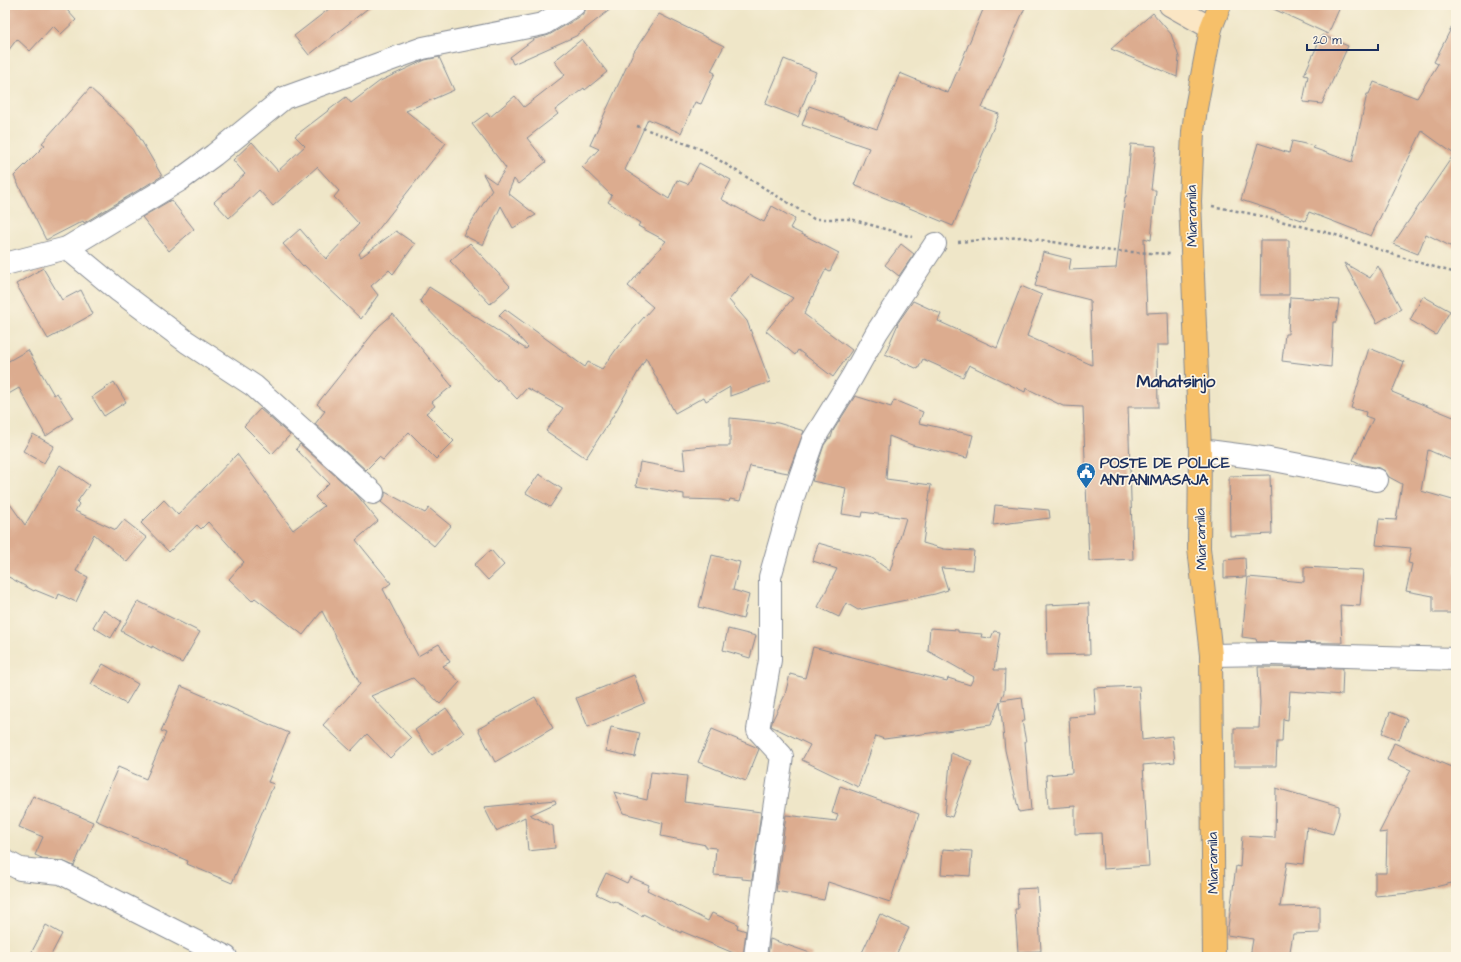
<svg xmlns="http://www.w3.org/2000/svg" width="1461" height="962" font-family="'Architects Daughter',sans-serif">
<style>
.building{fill:#dcac8f}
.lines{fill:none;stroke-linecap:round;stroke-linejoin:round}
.street-casing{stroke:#858a93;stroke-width:24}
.secondary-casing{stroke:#858a93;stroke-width:24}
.primary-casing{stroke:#858a93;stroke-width:24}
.path{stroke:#858a93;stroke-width:2.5;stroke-dasharray:3 3;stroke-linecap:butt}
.street{stroke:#fff;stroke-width:22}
.secondary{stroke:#fbe6c4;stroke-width:22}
.primary{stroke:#f6c06b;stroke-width:22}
.labels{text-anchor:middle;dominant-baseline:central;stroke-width:3.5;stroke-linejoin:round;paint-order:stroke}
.street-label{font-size:15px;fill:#1b2f5e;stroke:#fcf5e5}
.poi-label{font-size:15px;font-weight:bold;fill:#1b2f5e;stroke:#fcf5e5;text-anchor:start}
.quarter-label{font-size:17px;font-weight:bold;fill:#1b2f5e;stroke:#fcf5e5}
</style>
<rect width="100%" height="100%" fill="#fcf5e5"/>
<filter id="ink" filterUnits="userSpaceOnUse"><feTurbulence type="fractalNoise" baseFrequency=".025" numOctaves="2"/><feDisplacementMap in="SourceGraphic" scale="8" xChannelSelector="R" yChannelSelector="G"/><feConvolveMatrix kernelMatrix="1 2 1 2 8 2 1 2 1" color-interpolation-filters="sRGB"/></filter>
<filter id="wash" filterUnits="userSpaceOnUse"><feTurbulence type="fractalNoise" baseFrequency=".012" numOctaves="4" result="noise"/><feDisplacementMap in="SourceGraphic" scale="16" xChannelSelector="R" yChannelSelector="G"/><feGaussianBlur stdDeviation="0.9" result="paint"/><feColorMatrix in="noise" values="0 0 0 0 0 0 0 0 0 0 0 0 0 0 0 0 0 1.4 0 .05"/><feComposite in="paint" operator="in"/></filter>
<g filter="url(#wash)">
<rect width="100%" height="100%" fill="#efe6c8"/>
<g id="blocks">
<g class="building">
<polygon points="5,5 72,5 67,10 76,20 61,34 53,26 30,51 17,39 5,55"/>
<polygon points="334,5 372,5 309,55 294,36"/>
<polygon points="586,5 616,5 576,36 513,64 510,57 534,39 549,35 581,16 585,11"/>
<polygon points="985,5 1026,5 982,108 999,114 953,226 854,185 869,148 802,125 809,106 877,129 900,73 948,93"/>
<polygon points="1265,5 1341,5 1328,34"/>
<polygon points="1153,13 1171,34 1179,57 1177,77 1111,49"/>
<polygon points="659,14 724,46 711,71 715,73 701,104 695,102 681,133 648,119 625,170 669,199 677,180 688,184 699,163 731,180 721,199 764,222 772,206 795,219 790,228 839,253 830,271 826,269 804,314 852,350 833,377 798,350 795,355 766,331 793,298 750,275 729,300 747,321 770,382 730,396 730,387 706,401 704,397 675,413 646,358 613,416 586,458 546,431 563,408 527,388 517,399 498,379 497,381 420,301 429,287 526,349 528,347 499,315 505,309 585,367 588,362 602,369 620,344 653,307 628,286 666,241 638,226 640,223 608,202 612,196 582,167 599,149 590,145 633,53"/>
<polygon points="1456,19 1456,249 1426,234 1418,254 1393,244 1454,154 1422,131 1371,236 1309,212 1305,221 1241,200 1258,143 1289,153 1292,141 1314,146 1313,148 1352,162 1367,94 1369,94 1374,82 1417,98 1438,64 1434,62"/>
<polygon points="1322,35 1348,46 1322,104 1303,102 1308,76 1304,75"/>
<polygon points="582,39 607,72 585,90 584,88 555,110 558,114 527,138 546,162 518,184 514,179 508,193 536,215 513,228 501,206 483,245 463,235 492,190 483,174 496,183 506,168 472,124 487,113 490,117 515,96 524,107 565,75 554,61"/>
<polygon points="439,57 454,90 406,111 446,143 359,254 361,257 396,231 415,244 393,274 389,270 371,286 378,295 361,319 304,265 303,266 283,244 300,229 326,259 359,224 334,197 339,191 317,167 273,206 259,190 229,218 214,202 245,174 233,160 252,142 278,171 305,146 295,136 346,97 351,103 380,81 425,60"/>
<polygon points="784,59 816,72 798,117 765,104"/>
<polygon points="90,88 134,128 162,176 84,223 83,221 46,240 14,176 45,145 42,143"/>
<polygon points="1131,144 1156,146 1151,190 1156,190 1151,240 1144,238 1147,313 1168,312 1169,345 1157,345 1158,407 1128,407 1133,559 1089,561 1083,407 1063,406 1026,388 1025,392 969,365 963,377 923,359 918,369 885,354 898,324 897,324 913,301 941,314 938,321 997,348 1021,286 1042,295 1027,336 1092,365 1090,300 1035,286 1043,252 1071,259 1069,270 1116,268 1125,197 1126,197"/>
<polygon points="171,200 194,229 169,251 142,217"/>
<polygon points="1261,240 1289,240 1289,295 1260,295"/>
<polygon points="470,243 510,286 490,304 450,261"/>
<polygon points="901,244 914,254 899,276 885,265"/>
<polygon points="1344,263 1370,278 1378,266 1401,309 1377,323"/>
<polygon points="43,268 62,300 81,290 93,314 48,339 16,284"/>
<polygon points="1423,296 1450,311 1436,335 1410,320"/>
<polygon points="1290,297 1339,300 1336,322 1333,322 1331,367 1282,361 1285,334 1288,334"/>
<polygon points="393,314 452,386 432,402 435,406 426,413 454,441 436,459 409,432 383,460 379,457 366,470 315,424 325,411 317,404 379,326"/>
<polygon points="1369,348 1404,362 1392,392 1456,418 1456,462 1428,450 1421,491 1456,501 1456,613 1433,613 1433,596 1406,591 1412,564 1408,563 1411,548 1376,545 1379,519 1396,520 1402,484 1389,477 1385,471 1380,468 1363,465 1353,460 1373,419 1365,416 1366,412 1351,408"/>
<polygon points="28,350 54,395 57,393 73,418 46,436 19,388 5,396 5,363"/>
<polygon points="114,382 126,402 104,416 92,397"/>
<polygon points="855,396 891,407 894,400 923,412 919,423 973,435 967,458 912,445 889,436 886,479 931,485 923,543 944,549 974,551 972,570 941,568 948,590 935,594 858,610 846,603 839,617 818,607 837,569 813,561 818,543 872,558 890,571 906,518 863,512 862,517 842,514 846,488 812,481 824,445 829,438 831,438 833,431"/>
<polygon points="260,409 290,435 272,454 244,426"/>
<polygon points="730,418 778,423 804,431 788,473 750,466 740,501 730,499 729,502 721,500 684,499 684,494 636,486 640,462 685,470 683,449 714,446 730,446"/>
<polygon points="33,434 54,446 44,463 23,451"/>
<polygon points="300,444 357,495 378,521 356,540 391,583 383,589 418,656 439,644 450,662 443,666 460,682 440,704 413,678 371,696 411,738 390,758 367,734 351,751 323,725 360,684 322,611 303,635 255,598 252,601 229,579 244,562 208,522 201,529 197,525 169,552 141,523 164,500 178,515 237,454 293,530 324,506 315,497 329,483 296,449"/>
<polygon points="60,465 89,485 77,502 79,504 75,511 116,530 124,520 147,538 127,562 94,534 76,571 88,577 76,602 59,594 57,599 35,590 34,591 5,575 5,497 25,525"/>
<polygon points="539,474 562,489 550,507 526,493"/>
<polygon points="1270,475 1272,534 1230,536 1229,476"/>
<polygon points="385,492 425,513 429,508 451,526 434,546 381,502 385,496"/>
<polygon points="995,505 1049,510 1050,518 993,525"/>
<polygon points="491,550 504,565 488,580 474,565"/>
<polygon points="712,555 740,562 733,590 749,595 743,619 699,607"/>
<polygon points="1245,558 1246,577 1224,578 1224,560"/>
<polygon points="1304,567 1363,570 1360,606 1340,605 1342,643 1257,642 1256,639 1242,637 1248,577 1304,582"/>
<polygon points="138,601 200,632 182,663 152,646 152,648 121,631"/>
<polygon points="1089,603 1090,654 1047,655 1046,605"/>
<polygon points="103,610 121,621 111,638 93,627"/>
<polygon points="930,628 958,630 958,632 982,634 981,637 991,638 994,631 1000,632 994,670 1005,670 1004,692 1001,700 1022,697 1025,721 1022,721 1026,742 1025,742 1031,810 1019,812 1005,750 1000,701 991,725 884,739 876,736 858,787 802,760 810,745 771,726 773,719 785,695 790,674 805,678 813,647 947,681 948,678 970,685 974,677 928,651"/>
<polygon points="728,629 756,636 750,658 723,650"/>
<polygon points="103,664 138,684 126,704 91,684"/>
<polygon points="1258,667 1343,668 1342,695 1290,691 1288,720 1283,719 1282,742 1277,742 1276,766 1234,766 1234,728 1259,728 1260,702"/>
<polygon points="634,675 645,703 588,727 576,698"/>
<polygon points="181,686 289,733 268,782 274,784 232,883 187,864 188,861 95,820 118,767 146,779 166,733 161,731"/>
<polygon points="1139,686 1142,740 1172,736 1175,762 1143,765 1149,866 1103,869 1101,833 1075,834 1075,806 1048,808 1046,775 1072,773 1069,717 1096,715 1094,688"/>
<polygon points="535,697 553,728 495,762 478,729"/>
<polygon points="446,708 464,733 432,755 415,730"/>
<polygon points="1390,712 1407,719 1399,740 1382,733"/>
<polygon points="611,727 640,733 635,757 606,751"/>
<polygon points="712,729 756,747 759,749 746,781 698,762"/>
<polygon points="1394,743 1456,769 1456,882 1410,893 1375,896 1375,873 1386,873 1387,832 1379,833 1411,770 1387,760"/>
<polygon points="951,753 972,761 952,817 945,815"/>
<polygon points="651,772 687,776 684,802 761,812 752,880 742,879 742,877 714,875 716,848 706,847 706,845 661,836 663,823 623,813 614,792 647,800"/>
<polygon points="840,786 919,814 890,902 828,882 824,900 776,891 786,815 836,821 838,815 832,813"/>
<polygon points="1276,788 1339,806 1339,814 1333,834 1307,827 1303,864 1287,862 1280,907 1320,906 1320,933 1293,934 1289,957 1250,957 1253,939 1227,935 1236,866 1240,867 1242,836 1275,838"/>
<polygon points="33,796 93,822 74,866 62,861 44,859 35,855 43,837 19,827"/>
<polygon points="555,800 556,803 530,815 553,826 555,848 528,851 525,817 496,831 484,807"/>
<polygon points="943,849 972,851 970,876 941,874"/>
<polygon points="606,873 627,883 630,877 649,885 647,890 708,921 712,913 738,924 737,928 746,931 743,957 681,931 681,933 643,914 642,916 614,901 613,902 596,894"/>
<polygon points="1037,888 1041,951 1018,952 1015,909 1018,909 1017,889"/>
<polygon points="880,914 909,928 895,957 860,957"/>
<polygon points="46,925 62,934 50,957 29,957"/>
<polygon points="770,939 813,954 812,957 768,957"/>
</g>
</g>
</g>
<g filter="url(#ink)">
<use href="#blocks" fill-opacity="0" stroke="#858a93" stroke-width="1"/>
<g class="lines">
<g class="street-casing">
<g id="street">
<polyline points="67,248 119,291 187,342 254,386 373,493"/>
<polyline points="5,264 67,248 180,180 214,155 284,98 423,48 543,24 574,5"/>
<polyline points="1200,450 1269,459 1377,480"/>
<polyline points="1211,655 1272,654 1456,659"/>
<polyline points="5,861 20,869 61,873 226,957"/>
<polyline points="755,957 769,842 782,756 758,730 770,660 770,577 791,503 813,440 852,377 877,332 935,244"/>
</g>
</g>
<g class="secondary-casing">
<polyline id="secondary" points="1170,5 1211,28"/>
</g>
<g class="primary-casing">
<polyline id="primary" points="1214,957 1211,655 1199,548 1200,450 1190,201 1193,132 1196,108 1211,28 1220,5"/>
</g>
<g class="path">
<polyline points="637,126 703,150 814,219 851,219 912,237"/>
<polyline points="1212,206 1252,214 1333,234 1410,260 1456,273"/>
<polyline points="958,242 1020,237 1112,251 1170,254"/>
</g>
<use href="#street" class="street"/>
<use href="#secondary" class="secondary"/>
<use href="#primary" class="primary"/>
</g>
</g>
<defs>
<g id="civic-pin" transform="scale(1)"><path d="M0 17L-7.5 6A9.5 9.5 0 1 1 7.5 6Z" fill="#1f6fb2" stroke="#fcf5e5"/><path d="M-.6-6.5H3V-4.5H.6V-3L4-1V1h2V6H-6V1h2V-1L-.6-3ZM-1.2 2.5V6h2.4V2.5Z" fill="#fff"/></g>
</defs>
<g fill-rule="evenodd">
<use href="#civic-pin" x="1086" y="472"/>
</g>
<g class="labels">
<g class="street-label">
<text transform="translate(1192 216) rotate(-91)">Miaramila</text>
<text transform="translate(1201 539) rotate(-92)">Miaramila</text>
<text transform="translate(1213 863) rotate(-91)">Miaramila</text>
</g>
<g class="poi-label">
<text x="1100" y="463">POSTE DE POLICE<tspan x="1100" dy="17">ANTANIMASAJA</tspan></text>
</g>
<g class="quarter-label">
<text x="1176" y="382">Mahatsinjo</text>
</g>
</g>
<rect width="1461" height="962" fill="none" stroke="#fcf5e5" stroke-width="20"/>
<path d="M1307 44v6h71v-6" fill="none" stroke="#1b2f5e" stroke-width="2"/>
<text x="1313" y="44" font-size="12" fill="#1b2f5e" stroke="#fcf5e5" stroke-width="3" paint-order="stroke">20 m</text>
</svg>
